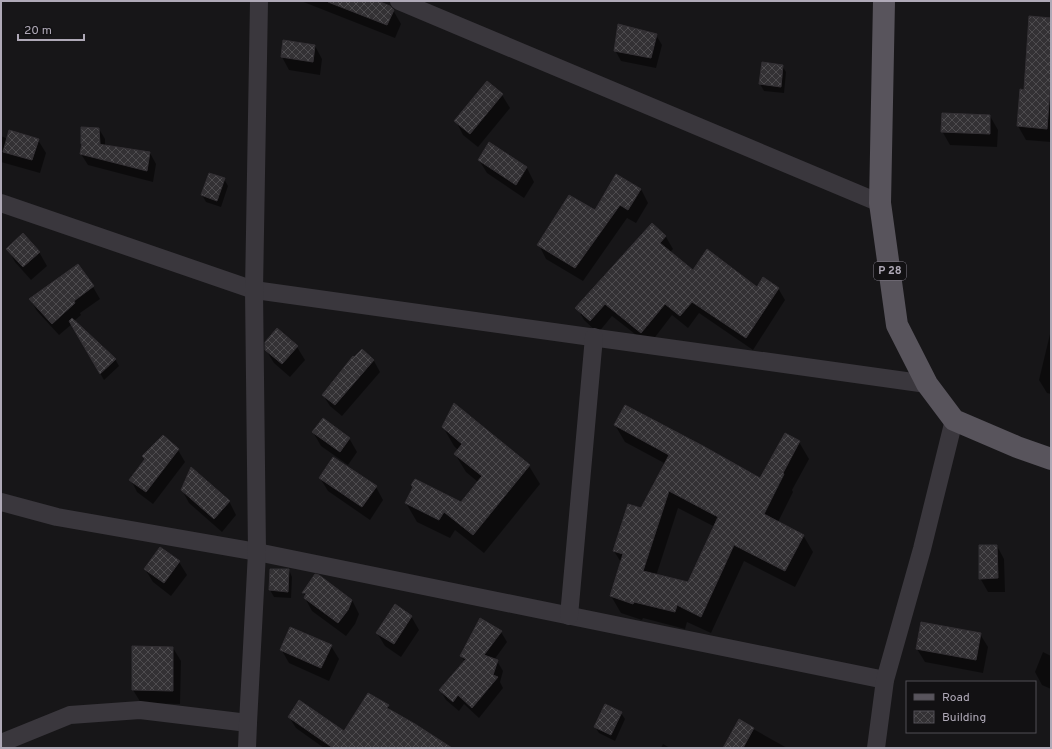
<svg xmlns="http://www.w3.org/2000/svg" width="1052" height="749" font-family="Overpass,sans-serif">
<style>
.shadow{fill:#0007;fill-rule:evenodd}
.building{fill:url(#building-cross-hatch);stroke:#333034;fill-rule:evenodd}
.lines{fill:none;stroke-linecap:round;stroke-linejoin:round}
.minor{stroke:#3a373d;stroke-width:18}
.primary{stroke:#58545c;stroke-width:22}
.labels{text-anchor:middle;dominant-baseline:central;stroke-width:3;stroke-linejoin:round;paint-order:stroke}
.shield{fill:#121113;stroke:#807b86;stroke-width:1}
.shield-label{font-size:11px;font-weight:bold;fill:#afa9b7}
</style>
<defs>
<pattern id="building-cross-hatch" width="8" height="8" patternUnits="userSpaceOnUse"><rect width="8" height="8" fill="#333134"/><path d="M0 0l8 8M0 8l8-8" fill="none" stroke="#4e4c4f"/></pattern>
</defs>
<rect width="100%" height="100%" fill="#171618"/>
<g class="shadow">
<polygon points="301,1 375,1 393,10 401,24 395,38"/>
<polygon points="1051,19 1051,142 1026,140 1018,126 1021,90 1025,91"/>
<polygon points="656,35 662,45 656,68 621,61 615,50"/>
<polygon points="315,46 322,59 320,75 289,70 282,57"/>
<polygon points="763,63 782,66 786,72 784,93 764,91 760,84"/>
<polygon points="502,95 510,108 478,147 463,135 456,121"/>
<polygon points="990,116 998,130 997,147 950,145 942,131"/>
<polygon points="82,128 99,129 105,139 105,146 150,153 156,164 153,182 88,165 81,154 83,146 82,144"/>
<polygon points="1,136 8,139 38,140 46,153 40,173 1,162"/>
<polygon points="490,144 527,168 534,182 524,198 487,173 479,160"/>
<polygon points="224,179 228,186 221,207 206,202 202,195"/>
<polygon points="641,189 648,203 636,223 627,218 583,281 546,259 539,245 595,212"/>
<polygon points="652,224 666,237 673,249 670,252 693,271 757,288 778,288 785,300 753,350 699,313 688,328 672,315 649,345 612,316 598,333 584,320 577,308"/>
<polygon points="8,249 39,252 47,266 31,280 15,262"/>
<polygon points="78,265 93,287 100,299 80,313 81,315 74,321 115,359 119,366 104,380 72,324 59,335 37,311 30,299"/>
<polygon points="1051,330 1051,394 1047,393 1039,380"/>
<polygon points="297,347 305,360 290,377 274,363 266,350"/>
<polygon points="362,350 374,361 380,372 342,416 330,406 323,395"/>
<path d="M615,425L761,479L799,442L809,459L792,490L793,492L778,522L803,535L813,552L795,587L744,561L711,633L687,622L685,629L643,618L642,620L621,613L611,596L622,564L614,551L642,509L666,464L625,442ZM678,508L715,527L689,584L656,576Z"/>
<polygon points="443,427 529,466 540,484 484,553 455,530 450,538 417,522 406,503 461,503 478,482 466,472 455,454 458,450 454,446"/>
<polygon points="313,432 349,438 357,452 348,465 321,446"/>
<polygon points="163,436 178,450 185,462 153,504 137,492 131,480"/>
<polygon points="320,478 376,487 383,500 370,520 328,491"/>
<polygon points="182,490 229,501 236,515 222,532 189,503"/>
<polygon points="997,546 1004,559 1005,592 988,592 980,578"/>
<polygon points="179,562 187,575 171,596 153,582 145,569"/>
<polygon points="271,570 289,570 292,577 291,598 274,597 270,590"/>
<polygon points="315,576 352,600 359,614 355,624 346,636 312,611 305,598 305,596 303,593"/>
<polygon points="411,616 419,630 401,657 385,646 377,633"/>
<polygon points="501,632 507,642 494,660 497,661 503,671 500,682 503,688 479,718 464,704 459,711 446,700 440,690 465,662 461,656"/>
<polygon points="980,634 988,647 983,673 925,662 917,649"/>
<polygon points="331,646 339,659 329,681 289,663 281,649"/>
<polygon points="173,648 181,661 180,704 141,703 133,690"/>
<polygon points="1043,652 1051,656 1051,689 1042,685 1035,672"/>
<polygon points="388,706 391,712 446,748 324,748 296,728 289,717 344,733"/>
<polygon points="621,713 625,719 615,741 599,733 595,727"/>
<polygon points="739,721 787,748 724,748"/>
<polygon points="663,744 670,748 661,748"/>
</g>
<g class="building">
<polygon points="328,1 378,1 390,6 394,10 387,25 328,2"/>
<polygon points="1029,16 1051,18 1051,77 1047,129 1017,126 1020,89 1024,90"/>
<polygon points="618,24 657,34 651,58 614,51"/>
<polygon points="283,40 315,45 313,62 281,57"/>
<polygon points="762,62 783,65 781,87 759,84"/>
<polygon points="487,81 503,94 470,134 454,121"/>
<polygon points="942,113 990,115 990,134 941,132"/>
<polygon points="81,127 99,128 100,144 98,144 150,152 147,171 80,154 82,144 81,144"/>
<polygon points="9,130 39,139 32,160 3,152"/>
<polygon points="489,142 527,167 516,185 478,160"/>
<polygon points="209,173 225,178 217,201 201,195"/>
<polygon points="616,174 641,189 628,210 620,205 575,268 537,245 569,195 595,210"/>
<polygon points="652,223 666,236 660,243 693,270 707,249 757,287 763,277 779,288 746,338 692,302 680,316 665,304 641,333 605,304 590,321 575,308"/>
<polygon points="23,233 40,252 23,267 6,249"/>
<polygon points="78,264 94,286 74,301 75,303 52,324 29,299"/>
<polygon points="72,318 116,359 100,374 69,321"/>
<polygon points="277,328 298,346 282,364 265,350 265,342"/>
<polygon points="362,349 374,360 335,405 322,395 353,356 354,357"/>
<polygon points="454,403 530,465 473,535 444,512 439,520 405,503 413,487 411,485 415,479 461,502 482,476 454,454 462,444 442,427"/>
<path d="M625,405L703,446L760,478L785,433L800,441L783,473L784,474L764,514L804,535L785,571L734,545L701,617L677,605L675,612L634,602L633,604L610,596L623,554L613,551L628,504L641,508L669,455L614,425ZM669,491L718,517L688,582L643,571Z"/>
<polygon points="323,418 350,438 340,452 312,432"/>
<polygon points="163,435 179,449 146,492 129,480 145,459 142,456"/>
<polygon points="333,457 377,486 362,507 319,478"/>
<polygon points="191,467 230,501 214,519 181,490"/>
<polygon points="979,545 997,545 998,578 979,579"/>
<polygon points="160,547 180,561 164,583 144,569"/>
<polygon points="270,569 289,569 288,592 269,590"/>
<polygon points="315,574 319,575 352,600 348,610 338,623 304,598 306,593 302,593"/>
<polygon points="395,604 412,616 394,644 376,633"/>
<polygon points="480,618 502,631 484,655 498,660 493,675 498,677 472,708 458,695 453,702 439,690 466,659 460,656"/>
<polygon points="921,622 981,633 976,660 916,649"/>
<polygon points="290,627 332,645 321,668 280,650"/>
<polygon points="132,646 173,647 173,691 132,690"/>
<polygon points="368,693 389,705 387,708 415,724 452,748 333,748 288,717 299,700 344,731"/>
<polygon points="605,704 622,712 611,735 594,727"/>
<polygon points="739,719 754,728 743,748 723,748"/>
</g>
<g class="lines">
<g class="minor">
<polyline points="399,1 880,203"/>
<polyline points="1,203 254,290 927,384"/>
<polyline points="1,502 57,517 257,552 885,680"/>
<polyline points="569,616 594,337"/>
<polyline points="1,743 70,715 140,710 248,723"/>
<polyline points="247,748 248,723 257,552 254,290 259,1"/>
<polyline points="876,748 885,680 922,549 954,420"/>
</g>
<polyline class="primary" points="884,1 880,203 897,325 927,384 954,420 1017,447 1051,459"/>
</g>
<g class="labels">
<rect class="shield" x="874" y="262" width="32" height="18" rx="3"/>
<g class="shield-label">
<text x="890" y="271">P 28</text>
</g>
</g>
<rect width="1052" height="749" fill="none" stroke="#afa9b7" stroke-width="4"/>
<rect x="906" y="681" width="130" height="52" fill="#121113" stroke="#514e55"/>
<rect x="914" y="694" width="20" height="6" fill="#58545c" stroke="#514e55"/>
<text x="942" y="701" font-size="12" fill="#afa9b7">Road</text>
<rect x="914" y="711" width="20" height="12" fill="url(#building-cross-hatch)" stroke="#514e55"/>
<text x="942" y="721" font-size="12" fill="#afa9b7">Building</text>
<path d="M18 34v6h66v-6" fill="none" stroke="#afa9b7" stroke-width="2"/>
<text x="24" y="34" font-size="12" fill="#afa9b7" stroke="#121113" stroke-width="3" paint-order="stroke">20 m</text>
</svg>
